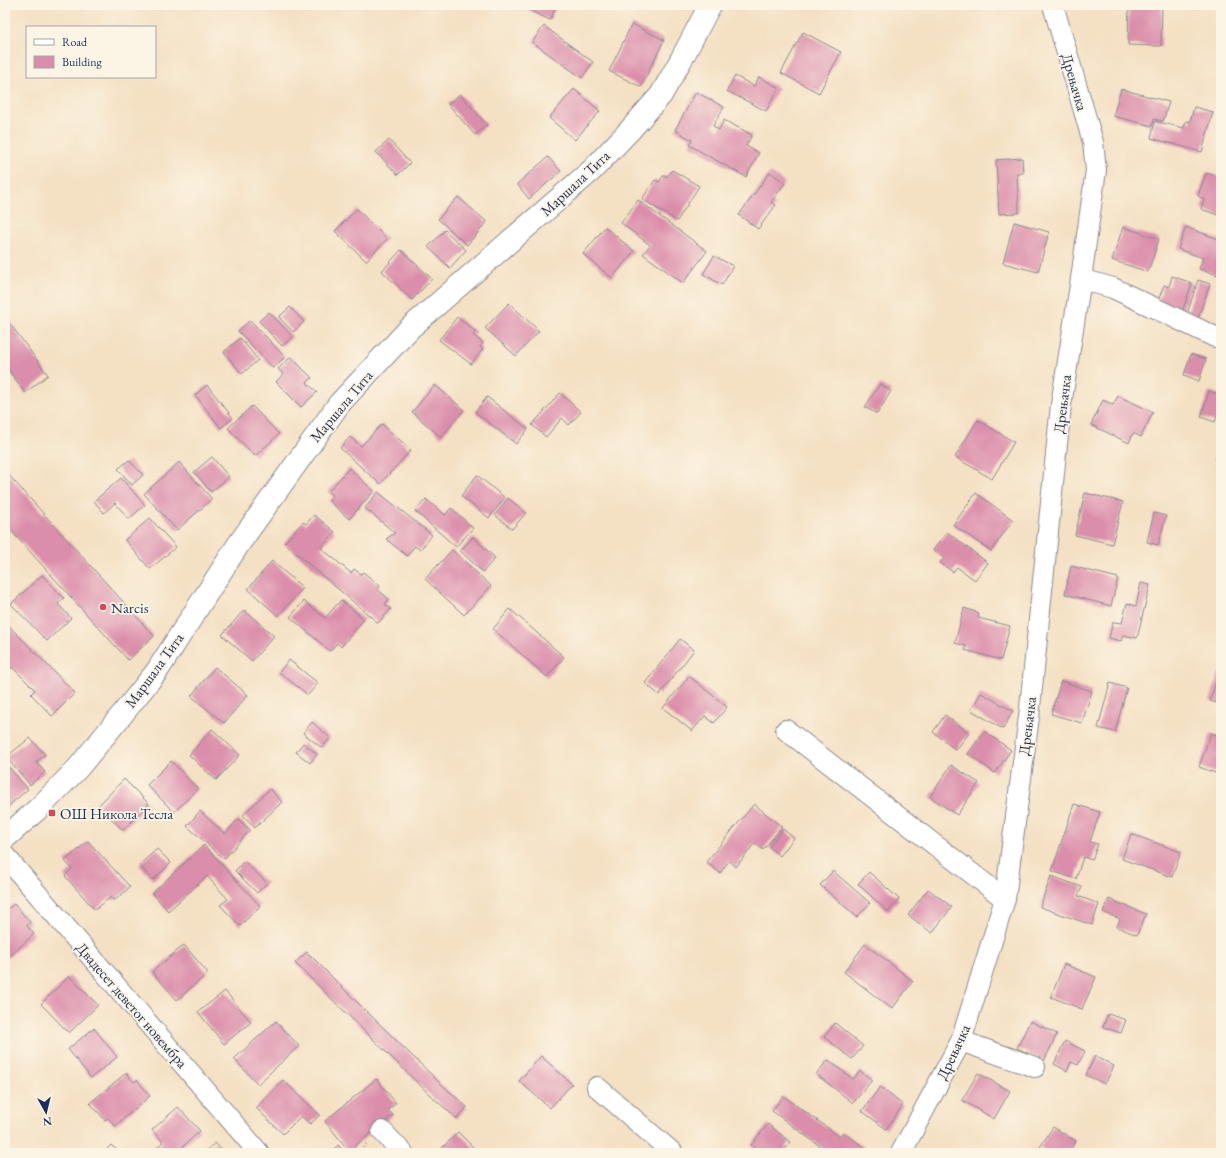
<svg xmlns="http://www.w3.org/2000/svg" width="1226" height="1158" font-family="'EB Garamond',serif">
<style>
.building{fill:#db8eab}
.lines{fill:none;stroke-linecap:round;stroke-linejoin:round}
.minor-casing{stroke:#888890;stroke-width:22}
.tertiary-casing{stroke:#888890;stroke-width:24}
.path{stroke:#888890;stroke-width:2.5;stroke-dasharray:1 3;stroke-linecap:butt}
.minor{stroke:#fff;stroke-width:20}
.tertiary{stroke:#fff;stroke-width:22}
.poi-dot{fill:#d1495b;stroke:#fcf5e5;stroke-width:1.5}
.labels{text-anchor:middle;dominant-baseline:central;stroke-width:3.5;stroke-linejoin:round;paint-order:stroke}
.street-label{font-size:15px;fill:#1b2f5e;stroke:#fcf5e5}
.poi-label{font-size:15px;fill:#1b2f5e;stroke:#fcf5e5;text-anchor:start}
</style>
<rect width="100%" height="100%" fill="#fcf5e5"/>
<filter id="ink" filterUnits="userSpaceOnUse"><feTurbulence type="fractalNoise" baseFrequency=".025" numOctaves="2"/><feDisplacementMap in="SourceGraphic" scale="8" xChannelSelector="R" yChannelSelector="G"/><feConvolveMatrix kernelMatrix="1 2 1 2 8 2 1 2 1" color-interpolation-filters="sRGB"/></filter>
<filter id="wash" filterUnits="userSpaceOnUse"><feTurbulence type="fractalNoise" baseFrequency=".012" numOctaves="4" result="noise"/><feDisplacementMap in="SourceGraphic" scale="16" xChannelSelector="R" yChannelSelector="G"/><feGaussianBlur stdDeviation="0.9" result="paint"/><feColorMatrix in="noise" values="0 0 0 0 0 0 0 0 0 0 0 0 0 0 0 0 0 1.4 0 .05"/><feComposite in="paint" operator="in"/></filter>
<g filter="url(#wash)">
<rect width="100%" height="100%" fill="#f4e0c3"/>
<g id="blocks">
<g class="building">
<polygon points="518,5 557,5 550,20"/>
<polygon points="1129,5 1162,5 1161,46 1128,45"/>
<polygon points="632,24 664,40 641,87 609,71"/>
<polygon points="544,26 593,62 582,78 532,42"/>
<polygon points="803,32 841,52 819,93 781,73"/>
<polygon points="735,76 754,86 759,77 779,88 766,111 727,91"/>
<polygon points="574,89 600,111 575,140 549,118"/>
<polygon points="1121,89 1169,102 1163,121 1154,119 1152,126 1113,116"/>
<polygon points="696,92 724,107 713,126 719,130 724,120 752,135 746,146 759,153 746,177 689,145 692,140 675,130"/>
<polygon points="460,94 487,125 475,135 448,104"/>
<polygon points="1194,107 1213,112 1202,152 1151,138 1155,121 1184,128 1186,121 1190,122"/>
<polygon points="389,140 410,163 398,175 376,152"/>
<polygon points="548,157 561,171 529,199 517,184"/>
<polygon points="1022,158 1023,173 1017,174 1019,213 999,214 996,160"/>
<polygon points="672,170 699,186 677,221 642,199 655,180 659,182 664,175 667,177"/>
<polygon points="770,172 785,183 771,202 776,205 758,229 739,215"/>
<polygon points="1206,173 1221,177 1221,216 1201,209 1204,199 1198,196"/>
<polygon points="458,197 487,222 467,245 438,219"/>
<polygon points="638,200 707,251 683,283 643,254 650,245 621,223"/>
<polygon points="357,209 387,239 366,261 335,231"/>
<polygon points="1014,222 1049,232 1038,272 1003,263"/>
<polygon points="605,227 634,251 612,278 583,254"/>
<polygon points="1123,227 1159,239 1148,272 1112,260"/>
<polygon points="1186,227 1221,240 1221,276 1199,269 1203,258 1178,249"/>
<polygon points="445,230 466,250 450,268 428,247"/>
<polygon points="401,250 432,279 412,300 382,271"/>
<polygon points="714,256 733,266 722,285 703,274"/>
<polygon points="1172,276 1192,283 1181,315 1156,306 1164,285 1169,287"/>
<polygon points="1198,280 1210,284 1198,318 1187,314"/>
<polygon points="509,303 539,331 516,356 485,328"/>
<polygon points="290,307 304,322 293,332 279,317"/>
<polygon points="269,312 293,337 282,346 259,321"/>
<polygon points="5,317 48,375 25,393 5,365"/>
<polygon points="457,317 476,332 473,335 483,343 480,347 483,349 471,364 439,340"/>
<polygon points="250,320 285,357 273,368 238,331"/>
<polygon points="240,338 258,360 242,374 224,352"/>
<polygon points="1191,354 1206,359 1199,381 1184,375"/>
<polygon points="291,357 312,378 307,383 317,392 301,407 276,382 283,374 278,369"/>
<polygon points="880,384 891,391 877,414 865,407"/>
<polygon points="207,385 233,418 221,428 195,395"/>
<polygon points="435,385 464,410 441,437 412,412"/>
<polygon points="1209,391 1221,395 1221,404 1215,422 1201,417"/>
<polygon points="560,393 581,412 569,425 562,418 546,437 532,425"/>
<polygon points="1118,396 1153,412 1141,437 1133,433 1129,443 1091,425 1103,400 1113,405"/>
<polygon points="487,397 528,429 516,444 475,412"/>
<polygon points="252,406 279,434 255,456 228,428"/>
<polygon points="978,420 1014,442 992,479 955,457"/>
<polygon points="382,424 411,450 380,484 340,448 350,437 361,446"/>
<polygon points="1220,437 1221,437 1221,462 1215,461"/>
<polygon points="212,457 229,477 211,492 194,472"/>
<polygon points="129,460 143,475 132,485 118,469"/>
<polygon points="179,462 212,499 177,530 144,494"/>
<polygon points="349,468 374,491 349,519 329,501 333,496 328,492"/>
<polygon points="5,471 154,636 128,660 5,524"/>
<polygon points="477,475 505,498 489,518 461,496"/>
<polygon points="121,478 145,505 129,519 115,503 104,513 94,501"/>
<polygon points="378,492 432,535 420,550 415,546 407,556 386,539 395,533 365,508"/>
<polygon points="976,493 1013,520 991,551 953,525"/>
<polygon points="1085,493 1123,502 1112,544 1075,535"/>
<polygon points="508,498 526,513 512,529 495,515"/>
<polygon points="426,499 445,515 451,508 473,528 456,547 415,511"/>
<polygon points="1154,513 1166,516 1158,545 1147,542"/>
<polygon points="314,515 335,532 321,548 351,573 354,569 361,574 363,572 380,586 377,589 389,599 385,604 391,609 378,623 284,543 303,522 306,524"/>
<polygon points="150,518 176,547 150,569 125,540"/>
<polygon points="947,532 988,563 975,580 957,567 953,572 940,563 944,558 933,550"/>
<polygon points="473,537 495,558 483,572 460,551"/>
<polygon points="452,550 491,586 464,615 425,579"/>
<polygon points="272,561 303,588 278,616 248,589"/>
<polygon points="1071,566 1118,578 1111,606 1065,594"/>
<polygon points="42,575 64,598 58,604 71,618 47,641 11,604"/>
<polygon points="1141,583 1150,585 1137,638 1123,635 1121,641 1109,638 1113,622 1122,623 1127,603 1136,606"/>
<polygon points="341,600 364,619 341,647 337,643 330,651 290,617 304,601 325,618"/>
<polygon points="964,608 979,613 978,618 1010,626 1001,660 965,650 966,646 955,643"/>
<polygon points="510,609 564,657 547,677 493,629"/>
<polygon points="244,610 274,636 252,661 222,635"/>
<polygon points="7,624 75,693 52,716 31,694 35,690 12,667 5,674 5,626"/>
<polygon points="680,639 694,650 659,695 645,683"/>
<polygon points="289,660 318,683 308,695 279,672"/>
<polygon points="215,667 248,695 224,723 191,696"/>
<polygon points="1219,672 1221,673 1221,704 1210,701"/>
<polygon points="689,676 727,707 714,723 705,716 692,731 663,708"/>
<polygon points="1061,681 1092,691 1082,723 1051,714"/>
<polygon points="1110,683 1127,688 1115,732 1098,728"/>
<polygon points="981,693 1013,711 1003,729 971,710"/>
<polygon points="945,715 969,733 956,750 933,732"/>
<polygon points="312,722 330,738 322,748 303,733"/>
<polygon points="212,729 240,755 216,780 189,755"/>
<polygon points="984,731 1011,750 995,773 968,754"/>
<polygon points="1211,733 1221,737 1221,775 1199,767"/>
<polygon points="30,738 45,755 36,762 45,772 30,785 6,757"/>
<polygon points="303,743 317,754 310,763 296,752"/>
<polygon points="171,761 198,789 174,812 147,785"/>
<polygon points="5,763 28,789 5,809"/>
<polygon points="951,765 979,783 957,815 930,797"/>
<polygon points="124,779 149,804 123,830 98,806"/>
<polygon points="270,789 282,802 255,828 243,815"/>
<polygon points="754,804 782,827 763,850 755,843 736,867 729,861 720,873 706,862"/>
<polygon points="1074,804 1100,812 1090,842 1098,844 1092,860 1083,857 1076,879 1052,871"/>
<polygon points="200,811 225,834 238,819 250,830 224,859 187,826"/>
<polygon points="783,829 794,838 780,856 769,847"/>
<polygon points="1131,834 1181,852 1172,877 1122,859"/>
<polygon points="88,841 130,887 114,901 111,897 95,910 65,876 72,869 65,861"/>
<polygon points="204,845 260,906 240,926 220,905 228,899 207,876 168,911 152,893"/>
<polygon points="157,849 171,863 153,880 139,865"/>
<polygon points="244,861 267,883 257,893 235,871"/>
<polygon points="833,871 870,903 857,917 820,885"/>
<polygon points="869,872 899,899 888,912 858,884"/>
<polygon points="1051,876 1082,887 1078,896 1099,904 1092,925 1040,907"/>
<polygon points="928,889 952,907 932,933 908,915"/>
<polygon points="1109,899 1146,914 1137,935 1117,927 1120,919 1103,912"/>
<polygon points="14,904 30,922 27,926 34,934 9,957 5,953 5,911"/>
<polygon points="865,944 913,981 892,1009 844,972"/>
<polygon points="184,945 208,973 177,1000 152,972"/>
<polygon points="307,952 358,1003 441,1084 467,1107 457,1119 430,1095 295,963"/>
<polygon points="1064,964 1096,977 1082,1009 1051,997"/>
<polygon points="69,976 98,1005 69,1033 41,1004"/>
<polygon points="225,991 251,1022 224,1044 198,1012"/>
<polygon points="1108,1014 1126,1020 1121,1033 1103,1027"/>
<polygon points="276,1021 299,1046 258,1084 234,1059"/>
<polygon points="1030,1021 1057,1034 1044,1061 1017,1048"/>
<polygon points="835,1023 863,1046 852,1059 824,1037"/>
<polygon points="94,1028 117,1057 91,1078 68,1049"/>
<polygon points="1065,1041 1085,1051 1078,1065 1071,1062 1067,1071 1054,1064"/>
<polygon points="541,1056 572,1084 550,1108 519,1081"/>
<polygon points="1095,1056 1114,1066 1105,1084 1086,1075"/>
<polygon points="828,1060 853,1079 860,1071 872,1080 853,1103 816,1074"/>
<polygon points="126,1073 134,1082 137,1080 150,1096 115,1126 108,1118 105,1120 90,1103"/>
<polygon points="978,1073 1010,1091 994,1119 962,1100"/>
<polygon points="376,1079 396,1103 388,1110 393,1115 349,1151 325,1121"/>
<polygon points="283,1080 320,1115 310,1124 301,1116 283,1134 256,1108"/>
<polygon points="880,1087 903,1105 886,1129 862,1111"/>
<polygon points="783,1096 839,1136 843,1132 872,1153 827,1153 828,1152 772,1111"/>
<polygon points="178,1107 200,1131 176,1153 160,1153 156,1148 163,1142 152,1130"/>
<polygon points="768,1124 790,1142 782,1153 760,1153 751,1145"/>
<polygon points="1053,1127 1076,1141 1068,1153 1050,1153 1040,1147"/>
<polygon points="458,1132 479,1153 437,1153"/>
<polygon points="215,1143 224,1153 204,1153"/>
<polygon points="111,1145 120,1153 103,1153"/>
<polygon points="338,1145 345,1153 330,1153"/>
</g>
</g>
</g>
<g filter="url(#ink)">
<use href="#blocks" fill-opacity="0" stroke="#888890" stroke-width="1"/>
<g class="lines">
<g class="minor-casing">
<g id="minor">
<polyline points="1081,279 1113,288 1215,337 1221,338"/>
<polyline points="786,730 1005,899"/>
<polyline points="5,856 259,1153"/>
<polyline points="961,1041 1035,1067"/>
<polyline points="597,1087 673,1153"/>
<polyline points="382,1131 403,1153"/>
<polyline points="901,1153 961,1041 1005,899 1029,717 1061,405 1081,279 1096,170 1093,142 1053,5"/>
</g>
</g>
<g class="tertiary-casing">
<polyline id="tertiary" points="5,838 40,807 78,768 129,706 157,671 238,545 339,404 410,328 592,170 630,130 661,95 681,60 710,5"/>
</g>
<polyline class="path" points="357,1153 366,1144"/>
<use href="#minor" class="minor"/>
<use href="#tertiary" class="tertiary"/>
</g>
</g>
<g class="poi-dot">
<circle cx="103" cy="607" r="4"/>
<rect x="48" y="809" width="8" height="8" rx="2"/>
</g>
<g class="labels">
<g class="street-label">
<text transform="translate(1075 82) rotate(74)">Дрењачка</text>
<text transform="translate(575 183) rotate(-43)">Маршала Тита</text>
<text transform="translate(1062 404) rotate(-83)">Дрењачка</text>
<text transform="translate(341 406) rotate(-50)">Маршала Тита</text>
<text transform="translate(154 670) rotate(-54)">Маршала Тита</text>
<text transform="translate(1027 726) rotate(-83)">Дрењачка</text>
<text transform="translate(132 1005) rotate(49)">Двадесет деветог новембра</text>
<text transform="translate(953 1052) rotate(-65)">Дрењачка</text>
</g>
<g class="poi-label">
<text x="111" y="607">Narcis</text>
<text x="60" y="813">ОШ Никола Тесла</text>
</g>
</g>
<rect width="1226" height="1158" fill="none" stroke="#fcf5e5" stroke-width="20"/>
<rect x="26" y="26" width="130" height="52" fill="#fcf5e5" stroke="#a2a6af"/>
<rect x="34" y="39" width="20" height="6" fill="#ffffff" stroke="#a2a6af"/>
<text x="62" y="46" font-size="12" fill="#1b2f5e">Road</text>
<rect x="34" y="56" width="20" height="12" fill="#db8eab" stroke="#a2a6af"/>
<text x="62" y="66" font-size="12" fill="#1b2f5e">Building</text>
<g transform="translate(46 1112) rotate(172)" stroke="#fcf5e5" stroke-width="3" paint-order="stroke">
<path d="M0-3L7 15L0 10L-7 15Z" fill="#1b2f5e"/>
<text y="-6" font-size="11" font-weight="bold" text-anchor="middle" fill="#1b2f5e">N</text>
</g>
</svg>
